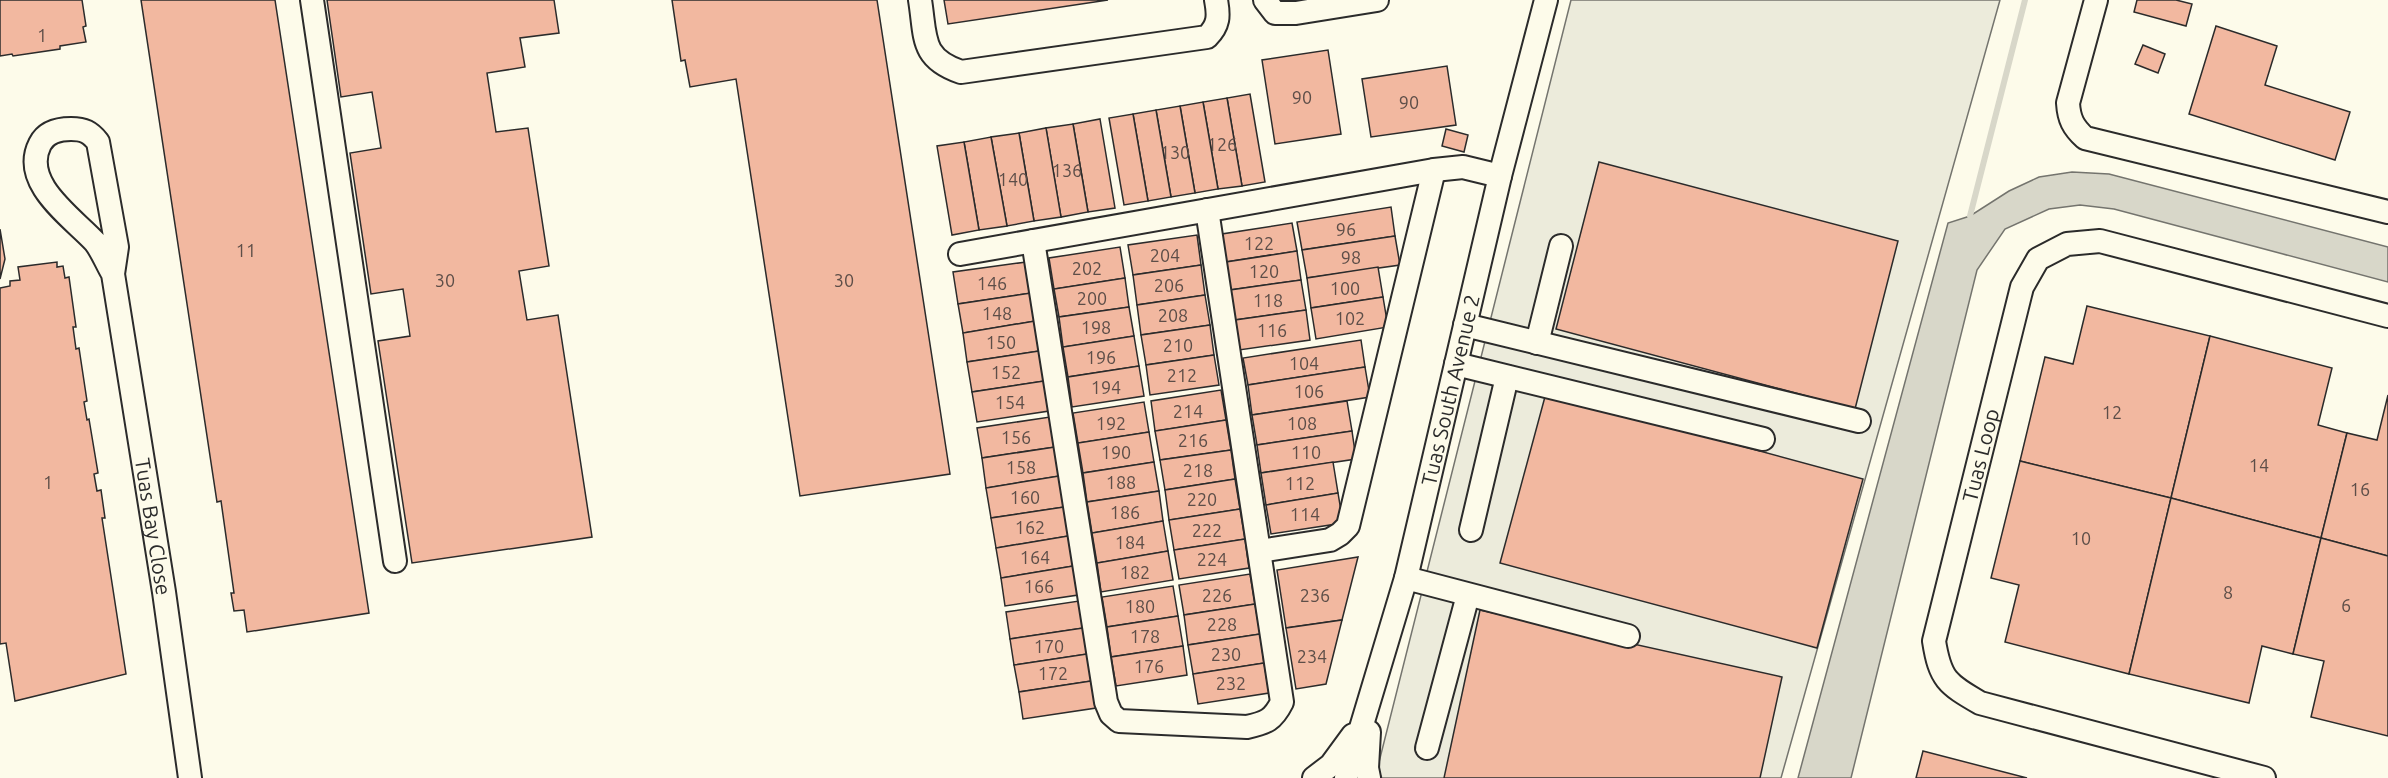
<svg xmlns="http://www.w3.org/2000/svg" width="2388" height="778" font-family="Ubuntu,sans-serif">
<style>
.green{fill:#ecebdb;stroke:#74746e;stroke-width:1.5}
.water{fill:#d8d7c9;stroke:#74746e;stroke-width:1.5}
.lines{fill:none;stroke-linecap:round;stroke-linejoin:round}
.stream{stroke:#d8d7c9;stroke-width:6}
.building{fill:#f2b8a0;stroke:#2b2b2b;stroke-width:1.5}
.minor-casing{stroke:#2b2b2b;stroke-width:26}
.minor{stroke:#fdfbea;stroke-width:22}
.labels{text-anchor:middle;dominant-baseline:central;stroke-width:4.5;stroke-linejoin:round;paint-order:stroke}
.number-label{font-size:18px;fill:#5d4e48}
.street-label{font-size:21px;fill:#2b2b2b;stroke:#fdfbea}
</style>
<rect width="100%" height="100%" fill="#fdfbea"/>
<polygon class="green" points="1571,0 2000,0 1781,778 1382,778 1377,770"/>
<polygon class="water" points="2072,172 2109,174 2388,247 2388,282 2114,209 2080,205 2049,209 2005,229 1977,270 1851,778 1798,778 1948,223 1970,216 2009,191 2039,177"/>
<g class="lines">
<polyline class="stream" points="1970,216 2025,0"/>
</g>
<g class="building">
<polygon points="0,0 82,0 86,26 83,27 86,42 60,46 60,49 13,56 12,54 0,56"/>
<polygon points="141,0 275,0 369,613 247,632 244,610 234,611 231,593 234,593 221,501 217,502"/>
<polygon points="327,0 554,0 559,33 520,38 525,67 487,73 496,132 528,128 549,266 519,271 527,320 558,315 592,537 412,563 378,341 410,336 403,289 371,294 350,153 381,148 372,92 341,97"/>
<polygon points="672,0 877,0 950,474 800,496 736,79 690,87 685,60 681,61"/>
<polygon points="944,0 1108,0 948,24"/>
<polygon points="2137,0 2176,0 2192,4 2186,26 2134,12"/>
<polygon points="2216,26 2277,46 2265,85 2350,112 2335,160 2189,114"/>
<polygon points="2143,45 2165,54 2158,73 2135,64"/>
<polygon points="1328,50 1341,134 1275,144 1262,60"/>
<polygon points="1447,66 1456,125 1371,137 1362,79"/>
<polygon points="1250,94 1265,182 1242,186 1227,98"/>
<polygon points="1227,98 1242,186 1218,189 1203,102"/>
<polygon points="1203,102 1218,189 1195,193 1180,106"/>
<polygon points="1180,106 1195,193 1171,197 1156,110"/>
<polygon points="1156,110 1171,197 1148,201 1133,114"/>
<polygon points="1133,114 1148,201 1124,205 1109,118"/>
<polygon points="1100,119 1115,208 1088,212 1073,124"/>
<polygon points="1073,124 1088,212 1061,217 1046,128"/>
<polygon points="1046,128 1061,217 1034,221 1019,133"/>
<polygon points="1446,129 1468,135 1464,152 1442,146"/>
<polygon points="1019,133 1034,221 1007,226 991,137"/>
<polygon points="991,137 1007,226 979,230 964,142"/>
<polygon points="964,142 979,230 952,235 937,146"/>
<polygon points="1599,162 1898,241 1855,409 1556,329"/>
<polygon points="1391,207 1395,236 1302,250 1297,222"/>
<polygon points="1292,223 1297,251 1226,262 1222,234"/>
<polygon points="0,229 5,259 0,279"/>
<polygon points="1197,235 1201,265 1133,275 1128,245"/>
<polygon points="1395,236 1400,265 1307,278 1302,250"/>
<polygon points="1120,247 1125,278 1054,289 1049,258"/>
<polygon points="1297,251 1301,280 1230,290 1226,262"/>
<polygon points="57,262 57,267 63,266 65,278 69,277 76,327 73,327 76,349 79,348 87,401 84,402 87,420 89,419 98,473 94,474 97,491 101,490 105,518 102,518 126,674 15,701 6,643 0,644 0,288 10,286 10,281 20,280 18,267"/>
<polygon points="1026,262 1031,293 958,304 953,272"/>
<polygon points="1201,265 1205,295 1137,305 1133,275"/>
<polygon points="1378,267 1383,297 1311,308 1307,278"/>
<polygon points="1125,278 1129,307 1059,317 1054,289"/>
<polygon points="1301,280 1306,310 1235,320 1230,290"/>
<polygon points="1031,293 1035,321 963,333 958,304"/>
<polygon points="1205,295 1210,325 1141,335 1137,305"/>
<polygon points="1383,297 1388,327 1316,339 1311,308"/>
<polygon points="2087,306 2210,336 2171,498 2020,461 2045,357 2073,364"/>
<polygon points="1129,307 1134,336 1063,347 1059,317"/>
<polygon points="1306,310 1310,340 1239,350 1235,320"/>
<polygon points="1035,321 1039,351 967,362 963,333"/>
<polygon points="1210,325 1214,355 1146,365 1141,335"/>
<polygon points="1134,336 1139,366 1068,377 1063,347"/>
<polygon points="2210,336 2332,368 2318,425 2347,433 2321,538 2171,498"/>
<polygon points="1361,340 1365,367 1248,385 1243,358"/>
<polygon points="1039,351 1044,381 972,392 967,362"/>
<polygon points="1214,355 1219,385 1150,395 1146,365"/>
<polygon points="1139,366 1144,396 1072,407 1068,377"/>
<polygon points="1365,367 1370,397 1252,415 1248,385"/>
<polygon points="1044,381 1049,411 977,422 972,392"/>
<polygon points="1221,390 1226,420 1155,431 1151,401"/>
<polygon points="1546,393 1863,479 1817,648 1500,563"/>
<polygon points="2388,395 2388,556 2321,538 2347,433 2377,440"/>
<polygon points="1347,401 1352,431 1257,445 1252,415"/>
<polygon points="1144,402 1149,432 1078,443 1073,413"/>
<polygon points="1050,417 1055,447 982,458 977,428"/>
<polygon points="1226,420 1231,450 1160,460 1155,431"/>
<polygon points="1352,431 1356,459 1261,473 1257,445"/>
<polygon points="1149,432 1154,462 1083,473 1078,443"/>
<polygon points="1055,447 1059,476 986,488 982,458"/>
<polygon points="1231,450 1235,479 1165,490 1160,460"/>
<polygon points="2020,461 2171,498 2129,674 2005,642 2019,585 1991,578"/>
<polygon points="1154,462 1159,491 1087,502 1083,473"/>
<polygon points="1333,462 1338,493 1266,505 1261,473"/>
<polygon points="1059,476 1064,507 991,518 986,488"/>
<polygon points="1235,479 1240,509 1169,520 1165,490"/>
<polygon points="1159,491 1163,521 1092,533 1087,502"/>
<polygon points="1338,493 1343,523 1271,534 1266,505"/>
<polygon points="2171,498 2321,538 2293,654 2262,646 2249,703 2129,674"/>
<polygon points="1064,507 1068,536 996,548 991,518"/>
<polygon points="1240,509 1245,539 1174,550 1169,520"/>
<polygon points="1163,521 1168,551 1097,563 1092,533"/>
<polygon points="1068,536 1073,566 1001,578 996,548"/>
<polygon points="2321,538 2388,556 2388,736 2311,717 2324,661 2293,654"/>
<polygon points="1245,539 1249,568 1179,579 1174,550"/>
<polygon points="1168,551 1173,580 1101,592 1097,563"/>
<polygon points="1358,557 1342,620 1286,628 1277,570"/>
<polygon points="1073,566 1078,595 1005,606 1001,578"/>
<polygon points="1250,574 1255,604 1184,615 1179,585"/>
<polygon points="1173,586 1178,616 1107,627 1102,597"/>
<polygon points="1079,601 1083,628 1010,639 1006,612"/>
<polygon points="1255,604 1260,634 1188,645 1184,615"/>
<polygon points="1480,610 1782,677 1760,778 1444,778"/>
<polygon points="1178,616 1183,646 1111,657 1107,627"/>
<polygon points="1342,620 1326,684 1296,689 1286,628"/>
<polygon points="1083,628 1087,654 1014,665 1010,639"/>
<polygon points="1260,634 1264,663 1193,674 1188,645"/>
<polygon points="1183,646 1187,675 1116,686 1111,657"/>
<polygon points="1087,654 1091,681 1019,692 1014,665"/>
<polygon points="1264,663 1269,693 1198,704 1193,674"/>
<polygon points="1091,681 1096,708 1023,719 1019,692"/>
<polygon points="1923,751 2027,778 1916,778"/>
</g>
<g class="lines">
<g class="minor-casing">
<g id="minor">
<polyline points="312,0 395,561"/>
<path d="M920,0C926,37 920,58 961,72L1207,37C1219,25 1219,16 1216,0"/>
<polyline points="1265,0 1275,13 1296,13 1377,0"/>
<path d="M2096,0L2068,103C2069,119 2073,127 2085,138L2388,212"/>
<path d="M1033,241L1106,702L1111,714L1119,721L1247,727C1266,723 1273,720 1282,702L1207,210"/>
<polyline points="960,254 1434,170 1463,167 1500,176"/>
<path id="s1" d="M113,274C107,264 102,251 95,242C73,218 20,183 40,144C46,132 58,129 71,129C84,129 90,132 98,142L117,247L113,274L164,592L190,778"/>
<polyline points="1465,325 1859,421"/>
<polyline points="1537,343 1561,246"/>
<polyline points="1456,364 1763,439"/>
<polyline points="1471,530 1507,377"/>
<polyline points="1260,551 1330,540 1340,534 1348,526 1434,170"/>
<polyline points="1406,578 1628,636"/>
<polyline points="1369,732 1367,768 1369,778"/>
<polyline points="1427,748 1468,595"/>
<polyline points="1314,778 1331,765 1353,735"/>
<path id="s2" d="M1346,778L1406,578L1500,176L1546,0"/>
<path id="s3" d="M2264,778L1980,703C1947,684 1940,679 1934,641L2022,287L2038,259L2067,244L2100,241L2388,316"/>
</g>
</g>
<use href="#minor" class="minor"/>
</g>
<g class="labels">
<g class="number-label">
<text x="42" y="35">1</text>
<text x="1302" y="97">90</text>
<text x="1409" y="102">90</text>
<text x="1222" y="144">126</text>
<text x="1175" y="152">130</text>
<text x="1067" y="170">136</text>
<text x="1013" y="179">140</text>
<text x="1346" y="229">96</text>
<text x="1259" y="243">122</text>
<text x="246" y="250">11</text>
<text x="1165" y="255">204</text>
<text x="1351" y="257">98</text>
<text x="1087" y="268">202</text>
<text x="1264" y="271">120</text>
<text x="445" y="280">30</text>
<text x="844" y="280">30</text>
<text x="992" y="283">146</text>
<text x="1169" y="285">206</text>
<text x="1345" y="288">100</text>
<text x="1092" y="298">200</text>
<text x="1268" y="300">118</text>
<text x="997" y="313">148</text>
<text x="1173" y="315">208</text>
<text x="1350" y="318">102</text>
<text x="1096" y="327">198</text>
<text x="1272" y="330">116</text>
<text x="1001" y="342">150</text>
<text x="1178" y="345">210</text>
<text x="1101" y="357">196</text>
<text x="1304" y="363">104</text>
<text x="1006" y="372">152</text>
<text x="1182" y="375">212</text>
<text x="1106" y="387">194</text>
<text x="1309" y="391">106</text>
<text x="1010" y="402">154</text>
<text x="1188" y="411">214</text>
<text x="2112" y="412">12</text>
<text x="1111" y="423">192</text>
<text x="1302" y="423">108</text>
<text x="1016" y="437">156</text>
<text x="1193" y="440">216</text>
<text x="1116" y="452">190</text>
<text x="1306" y="452">110</text>
<text x="2259" y="465">14</text>
<text x="1021" y="467">158</text>
<text x="1198" y="470">218</text>
<text x="48" y="482">1</text>
<text x="1121" y="482">188</text>
<text x="1300" y="483">112</text>
<text x="2360" y="489">16</text>
<text x="1025" y="497">160</text>
<text x="1202" y="499">220</text>
<text x="1125" y="512">186</text>
<text x="1305" y="514">114</text>
<text x="1030" y="527">162</text>
<text x="1207" y="530">222</text>
<text x="2081" y="538">10</text>
<text x="1130" y="542">184</text>
<text x="1035" y="557">164</text>
<text x="1212" y="559">224</text>
<text x="1135" y="572">182</text>
<text x="1039" y="586">166</text>
<text x="2228" y="592">8</text>
<text x="1217" y="595">226</text>
<text x="1315" y="595">236</text>
<text x="2346" y="605">6</text>
<text x="1140" y="606">180</text>
<text x="1222" y="624">228</text>
<text x="1145" y="636">178</text>
<text x="1049" y="646">170</text>
<text x="1226" y="654">230</text>
<text x="1312" y="656">234</text>
<text x="1149" y="666">176</text>
<text x="1053" y="673">172</text>
<text x="1231" y="683">232</text>
</g>
<g class="street-label">
<text stroke="none"><textPath href="#s2" startOffset="402">Tuas South Avenue 2</textPath></text>
<text stroke="none"><textPath href="#s3" startOffset="567">Tuas Loop</textPath></text>
<text stroke="none"><textPath href="#s1" startOffset="615">Tuas Bay Close</textPath></text>
</g>
</g>
</svg>
